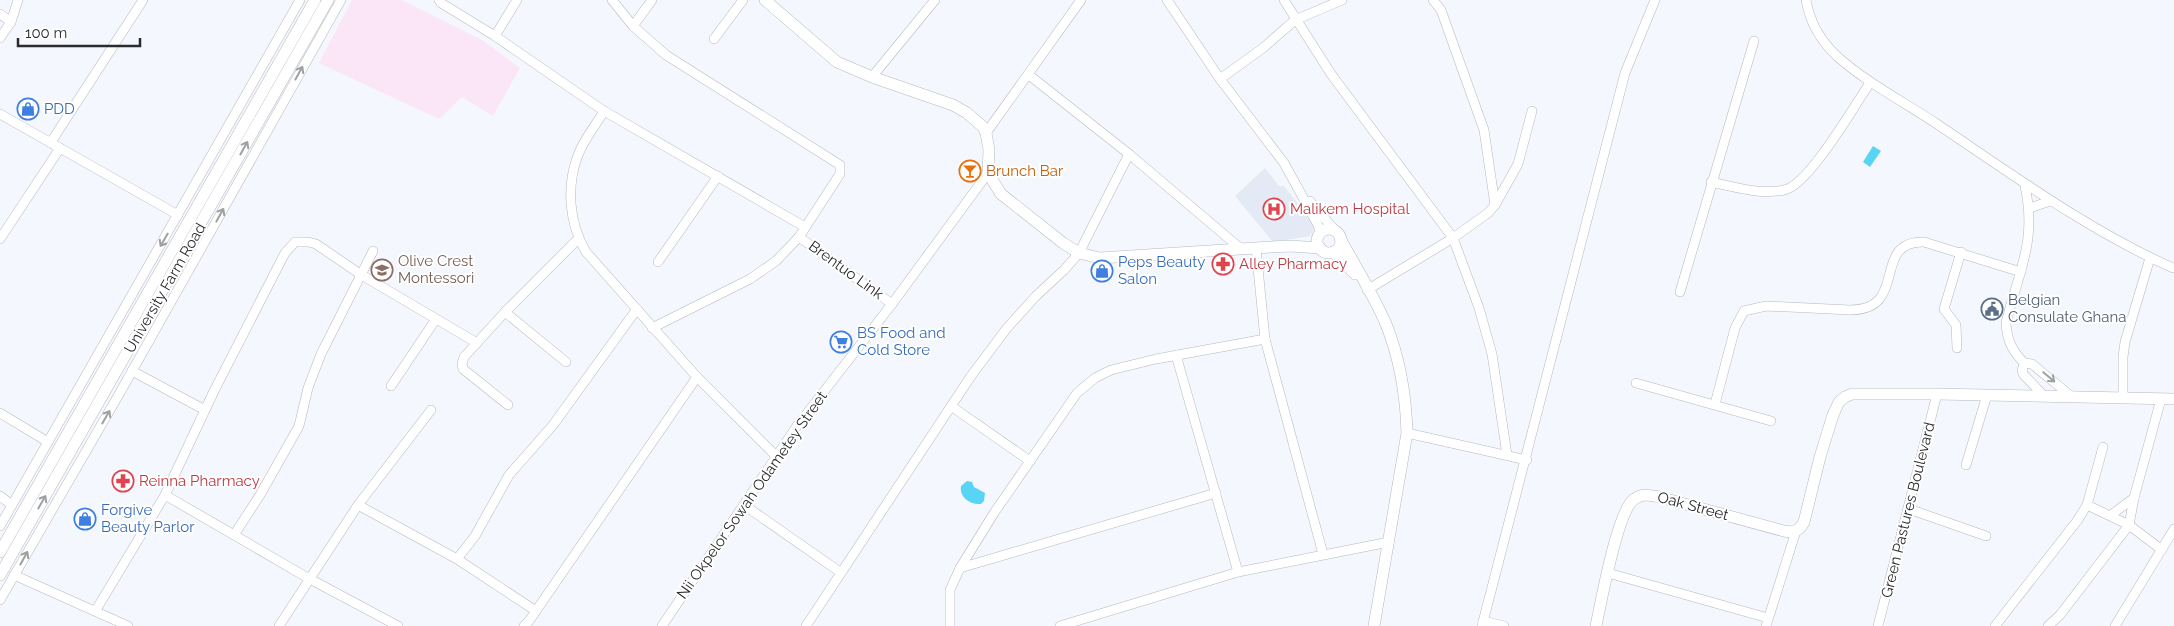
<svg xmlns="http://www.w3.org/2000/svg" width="2174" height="626" font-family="Raleway,sans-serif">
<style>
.built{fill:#e3eaf6}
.industrial{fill:#fae6f7}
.water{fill:#58d5f4}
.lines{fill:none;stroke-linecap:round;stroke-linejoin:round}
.street-casing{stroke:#b5b8be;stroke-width:10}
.secondary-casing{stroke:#b5b8be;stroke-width:12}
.street{stroke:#fff;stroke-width:9}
.secondary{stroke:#fff;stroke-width:11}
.oneway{stroke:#9fa0a1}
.labels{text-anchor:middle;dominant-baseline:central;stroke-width:4;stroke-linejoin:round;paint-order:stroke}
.shop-label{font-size:15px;fill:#366cbe;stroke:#fff;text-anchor:start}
.food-label{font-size:15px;fill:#c56008;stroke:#fff;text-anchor:start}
.health-label{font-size:15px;fill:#be3a42;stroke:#fff;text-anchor:start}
.education-label{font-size:15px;fill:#785e54;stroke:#fff;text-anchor:start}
.street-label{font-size:15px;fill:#2a2b2e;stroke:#fff}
.service-label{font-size:15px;fill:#4e5e75;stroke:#fff;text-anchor:start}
</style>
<rect width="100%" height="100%" fill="#f4f7fd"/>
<polygon class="built" points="1265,168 1279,186 1284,186 1313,223 1314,229 1310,236 1273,242 1235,196"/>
<polygon class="industrial" points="352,0 402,0 482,40 520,68 493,116 462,97 439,119 319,63"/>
<g class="water">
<polygon points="1873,146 1881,151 1870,167 1863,162"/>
<path d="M967,481L972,482L974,487L985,493L984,501L981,504C970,505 959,497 961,486Z"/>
</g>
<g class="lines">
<g class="street-casing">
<g id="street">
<polyline points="439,0 441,3 495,36 604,111 805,227"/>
<polyline points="612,0 633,26 666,55 840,165 840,174 799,237 776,261 750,279 652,328"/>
<polyline points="1167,0 1220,79 1284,163 1317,223 1321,233"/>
<polyline points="1284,0 1331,74 1453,238 1479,308 1492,354 1507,455"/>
<polyline points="1433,0 1441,10 1484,130 1495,205"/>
<path d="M1806,0C1810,23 1822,43 1839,58C1869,84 1904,102 1937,124C2013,175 2088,230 2173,268"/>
<polyline points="0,14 11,22"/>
<polyline points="633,26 652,0"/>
<polyline points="495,36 517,0"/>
<polyline points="0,38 11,22 18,0"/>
<polyline points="714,39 743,0"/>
<polyline points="1029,75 1129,154 1240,248"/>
<polyline points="872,77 935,0"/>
<polyline points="1220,79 1263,48 1295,20 1342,0"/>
<path d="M604,111C596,125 584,139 578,155C566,187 569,223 586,252L697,377L777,457"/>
<polyline points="0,114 178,215"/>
<polyline points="986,133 1081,0"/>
<polyline points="51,142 143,0"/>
<path d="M1711,182C1735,187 1760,195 1784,190C1809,185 1854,106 1870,83"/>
<polyline points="1310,201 1337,233"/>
<polyline points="2030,208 2050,201"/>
<polyline points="799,237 892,304"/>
<polyline points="0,239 60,148"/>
<polyline points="1256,248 1265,339 1323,554"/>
<polyline points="658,262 718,176"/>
<polyline points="1367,290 1453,238 1488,213 1495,205 1518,164 1532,111"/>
<polyline points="1680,292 1754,41"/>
<polyline points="505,312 566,362"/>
<polyline points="1957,348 1956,325 1944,309 1961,252"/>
<polyline points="1176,355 1238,572"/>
<path d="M2024,363C2012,350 2007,341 2006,323C2019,270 2037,242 2025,186"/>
<polyline points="2024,363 2032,364 2072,397"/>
<polyline points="2024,363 2022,371 2024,375 2044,396"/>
<polyline points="132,371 205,410"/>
<polyline points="1636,383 1771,421"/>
<polyline points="391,386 436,319"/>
<polyline points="2123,398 2123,357 2125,342 2150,258"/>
<path d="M1715,404L1735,328L1744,311L1766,306L1850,310C1910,310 1870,241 1924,242L2021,272"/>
<polyline points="508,405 463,369 462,364 464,357 505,312 578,239"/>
<polyline points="951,406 1030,461"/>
<polyline points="0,413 48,442"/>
<polyline points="1407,433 1527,460"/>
<polyline points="1966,465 1987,395"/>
<polyline points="165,495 308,578 398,626"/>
<polyline points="0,496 12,505"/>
<polyline points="358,505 457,559 536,611"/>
<polyline points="744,505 840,572"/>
<polyline points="2087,505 2129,525 2162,550"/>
<polyline points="1909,509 1986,536"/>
<polyline points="2111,515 2134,498"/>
<polyline points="0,526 300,0"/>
<polyline points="234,535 260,495 299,426 308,388 321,354 373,251"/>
<polyline points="457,559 475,536 509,475 553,425 637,309"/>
<polyline points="960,568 1216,493"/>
<polyline points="1608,573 1768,618"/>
<polyline points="14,575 128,626"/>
<polyline points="0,600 118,396 341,0"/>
<polyline points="96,610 165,495 214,391 285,253 295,242 308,242 316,244 360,274 477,343"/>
<polyline points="1483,621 1504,626"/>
<polyline points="279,626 358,505 431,410"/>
<polyline points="524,626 529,621 697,377"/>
<polyline points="662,626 797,426 892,304 988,173"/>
<polyline points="806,626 971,376 1007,328 1036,296 1064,270 1079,253 1129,154"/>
<polyline points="950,626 950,590 960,568 994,513 1077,393 1095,378 1111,370 1156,359 1265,339"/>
<polyline points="1060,626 1238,572 1389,542"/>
<polyline points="1482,626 1625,73 1655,0"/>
<polyline points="1766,626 1796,531"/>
<polyline points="1878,626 1937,394"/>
<polyline points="1995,626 2077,521 2087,505 2103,447"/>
<polyline points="2048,626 2060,615 2129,525 2134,498 2161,399"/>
<polyline points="2115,626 2174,529"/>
</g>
</g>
<g class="secondary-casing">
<g id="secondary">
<polyline points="765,0 837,62 872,77 953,105 967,113 983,127 986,133 989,150 988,173 1001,194 1063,243 1079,253 1100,258 1271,247 1290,246 1320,248"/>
<circle cx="1329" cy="241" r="12"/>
<path d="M1340,238C1355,266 1373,294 1386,324C1400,359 1406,395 1407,433L1374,626"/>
<polyline points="1333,252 1355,274"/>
<polyline points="0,552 315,0"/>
<polyline points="0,575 328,0"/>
<path d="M1596,626C1601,602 1617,514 1633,500C1641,493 1649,495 1659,497L1784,531C1794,533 1799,531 1804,522L1820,457L1833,415L1839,402L1845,397L1852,394H1937L2174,399"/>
</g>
</g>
<use href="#street" class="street"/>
<use href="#secondary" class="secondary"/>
</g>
<defs><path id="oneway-shaft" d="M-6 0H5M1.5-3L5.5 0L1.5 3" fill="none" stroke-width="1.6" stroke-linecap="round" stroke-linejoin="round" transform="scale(1.25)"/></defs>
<g class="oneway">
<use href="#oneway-shaft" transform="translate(299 73) rotate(-61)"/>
<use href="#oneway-shaft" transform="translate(244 148) rotate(-61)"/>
<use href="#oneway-shaft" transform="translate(220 215) rotate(-61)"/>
<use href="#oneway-shaft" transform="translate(164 240) rotate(120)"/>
<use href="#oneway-shaft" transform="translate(2049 377) rotate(40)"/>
<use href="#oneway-shaft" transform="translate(106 417) rotate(-60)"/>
<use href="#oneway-shaft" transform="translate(42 502) rotate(-60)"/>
<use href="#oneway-shaft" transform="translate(24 558) rotate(-61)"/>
</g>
<defs>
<g id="shop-ring" transform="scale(1.125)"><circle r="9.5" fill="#fff" stroke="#3f7fe0" stroke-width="1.5"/><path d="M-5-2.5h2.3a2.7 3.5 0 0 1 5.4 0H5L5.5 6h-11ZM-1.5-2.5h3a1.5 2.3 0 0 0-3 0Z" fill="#3f7fe0"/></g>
<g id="bar-ring" transform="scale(1.125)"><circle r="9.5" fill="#fff" stroke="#e8710a" stroke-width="1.5"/><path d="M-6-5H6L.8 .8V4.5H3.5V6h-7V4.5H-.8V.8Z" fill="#e8710a"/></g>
<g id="hospital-ring" transform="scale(1.125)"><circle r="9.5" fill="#fff" stroke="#e0444e" stroke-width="1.5"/><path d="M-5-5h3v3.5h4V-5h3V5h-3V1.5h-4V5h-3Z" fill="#e0444e"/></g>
<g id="pharmacy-ring" transform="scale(1.125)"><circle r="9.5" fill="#fff" stroke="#e0444e" stroke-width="1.5"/><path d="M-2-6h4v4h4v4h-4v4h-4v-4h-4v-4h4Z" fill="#e0444e"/></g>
<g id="school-ring" transform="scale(1.125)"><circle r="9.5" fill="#fff" stroke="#8d6e63" stroke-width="1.5"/><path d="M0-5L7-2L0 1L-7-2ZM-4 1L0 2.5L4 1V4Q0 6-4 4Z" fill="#8d6e63"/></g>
<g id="civic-ring" transform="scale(1.125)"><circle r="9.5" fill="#fff" stroke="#5c6f8a" stroke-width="1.5"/><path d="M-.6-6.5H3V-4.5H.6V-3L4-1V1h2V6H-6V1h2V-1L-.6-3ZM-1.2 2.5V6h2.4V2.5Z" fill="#5c6f8a"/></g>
<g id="supermarket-ring" transform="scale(1.125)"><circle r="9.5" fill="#fff" stroke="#3f7fe0" stroke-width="1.5"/><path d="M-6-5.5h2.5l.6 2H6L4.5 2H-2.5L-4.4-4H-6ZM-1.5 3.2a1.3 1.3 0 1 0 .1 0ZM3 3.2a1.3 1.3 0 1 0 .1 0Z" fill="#3f7fe0"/></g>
</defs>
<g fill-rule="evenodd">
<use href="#shop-ring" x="28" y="109"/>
<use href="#bar-ring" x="970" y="171"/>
<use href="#hospital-ring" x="1274" y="209"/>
<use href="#pharmacy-ring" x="1223" y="264"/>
<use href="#school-ring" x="382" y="270"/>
<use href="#shop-ring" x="1102" y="271"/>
<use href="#civic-ring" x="1992" y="309"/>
<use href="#supermarket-ring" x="841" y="342"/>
<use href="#pharmacy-ring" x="123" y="481"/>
<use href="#shop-ring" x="85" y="519"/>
</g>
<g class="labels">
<g class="shop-label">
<text x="44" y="109">PDD</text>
<text x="1118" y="262">Peps Beauty<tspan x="1118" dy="17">Salon</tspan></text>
<text x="857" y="333">BS Food and<tspan x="857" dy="17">Cold Store</tspan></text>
<text x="101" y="510">Forgive<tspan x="101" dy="17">Beauty Parlor</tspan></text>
</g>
<g class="food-label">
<text x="986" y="171">Brunch Bar</text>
</g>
<g class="health-label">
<text x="1290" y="209">Malikem Hospital</text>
<text x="1239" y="264">Alley Pharmacy</text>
<text x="139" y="481">Reinna Pharmacy</text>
</g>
<g class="education-label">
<text x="398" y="261">Olive Crest<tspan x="398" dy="17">Montessori</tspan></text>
</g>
<g class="street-label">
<text transform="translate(846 270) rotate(36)">Brentuo Link</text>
<text transform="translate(165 288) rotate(-60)">University Farm Road</text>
<text transform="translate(752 495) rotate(-55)">Nii Okpelor Sowah Odametey Street</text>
<text transform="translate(1693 506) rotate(15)">Oak Street</text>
<text transform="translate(1908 510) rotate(-76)">Green Pastures Boulevard</text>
</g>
<g class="service-label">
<text x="2008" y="300">Belgian<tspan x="2008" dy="17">Consulate Ghana</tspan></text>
</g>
</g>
<path d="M18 38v8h122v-8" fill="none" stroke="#2a2b2e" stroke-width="2.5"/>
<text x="25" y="38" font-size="15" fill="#2a2b2e" stroke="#ffffff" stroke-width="4" paint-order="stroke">100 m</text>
</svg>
